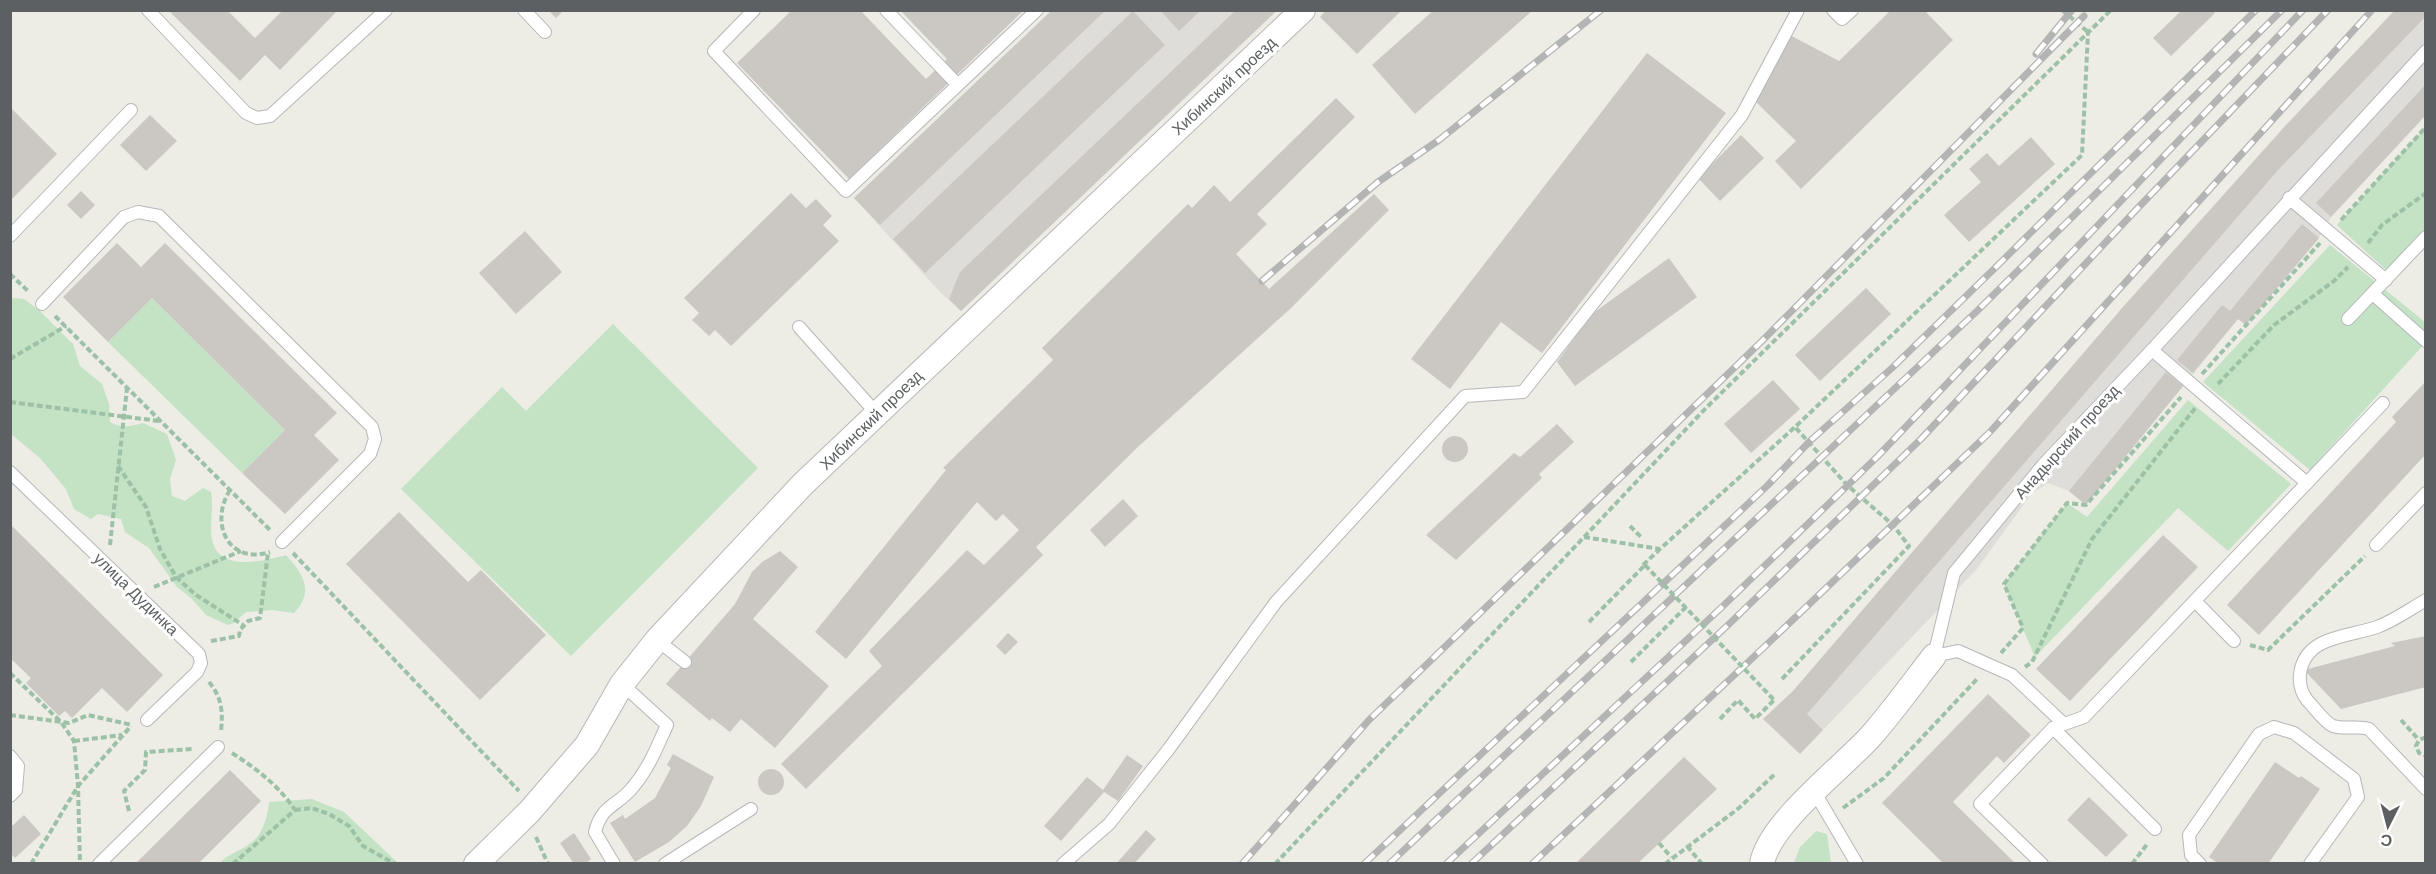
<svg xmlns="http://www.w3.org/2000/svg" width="2436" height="874" font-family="Arial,sans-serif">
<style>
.industrial{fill:#dfddd9}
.green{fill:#c4e2c4}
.building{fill:#cbc8c3}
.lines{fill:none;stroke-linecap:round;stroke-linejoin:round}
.service-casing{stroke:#b5b7ba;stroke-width:14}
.minor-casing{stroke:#b5b7ba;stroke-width:26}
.path{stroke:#9cc1a7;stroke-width:4;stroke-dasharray:6 3;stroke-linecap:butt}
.service{stroke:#fff;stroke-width:12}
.minor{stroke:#fff;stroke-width:24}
.rail-casing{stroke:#b3b4b4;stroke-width:7}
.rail{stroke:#fff;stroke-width:4.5;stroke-dasharray:14;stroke-linecap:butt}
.path-bridge{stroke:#9cc1a7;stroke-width:4;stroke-dasharray:6 3;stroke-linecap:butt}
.labels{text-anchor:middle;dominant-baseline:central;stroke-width:6;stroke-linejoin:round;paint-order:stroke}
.street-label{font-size:16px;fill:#5d6063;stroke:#fff}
</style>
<rect width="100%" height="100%" fill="#edece5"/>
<g class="industrial">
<polygon points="1052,11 1277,11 961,311 941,293 854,198"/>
<polygon points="2395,11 2425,11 2425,115 2331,217 2319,238 2246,325 2238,319 2086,505 2069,491 2048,483 2032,493 1976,570 1823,730 1807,714 1793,691 2123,307 2287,124"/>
</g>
<g class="green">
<polygon points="2425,127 2425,229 2386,270 2337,225"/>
<polygon points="2330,245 2425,322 2425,343 2310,470 2203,382"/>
<path d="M11,298L24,299L40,311L73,344L80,366L102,384L109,404L110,422C122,429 131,426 143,423L167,434L176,460L170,479L172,496L185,501L203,488L211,492C214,508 209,526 212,539C218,573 264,561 286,555C303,574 315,591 294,613L272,610L246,612L234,623L228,625L206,615L191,598L177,587L149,548L125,532L121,519L98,514L91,519L74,509L66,489L40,458L11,434Z"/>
<polygon points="152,298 285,430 242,473 108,342"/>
<polygon points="613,324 758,468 571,656 401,489 502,387 526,411"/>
<polygon points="2188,400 2291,484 2228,551 2178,508 2035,657 2004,584 2067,503 2087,517"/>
<path d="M312,799L344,812L398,863H220C230,852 242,851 252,842C263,834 268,815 269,802Z"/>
<polygon points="1816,831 1827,834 1831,863 1794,863 1800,847"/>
</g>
<g class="building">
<polygon points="168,10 227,10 255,38 283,10 338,10 280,70 265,55 240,81"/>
<polygon points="548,10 564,10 556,18"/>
<polygon points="792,10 860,10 926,79 947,59 900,10 1024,10 849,179 737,63"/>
<polygon points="1052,10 1106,10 880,225 854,198"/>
<polygon points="1160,10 1201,10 1179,31"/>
<polygon points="1236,10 1277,10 961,311 949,299 960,272"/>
<polygon points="1326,10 1402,10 1357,54 1320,17"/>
<polygon points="1434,10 1533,10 1415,114 1372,65"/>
<polygon points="1891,10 1924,10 1953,40 1801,189 1775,161 1796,141 1755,101 1788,34 1839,61"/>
<polygon points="2182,10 2213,10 2215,13 2171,56 2153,38"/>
<polygon points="2395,10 2426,10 2426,16 2279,169 1807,714 1823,730 1800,754 1763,719 1793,691 2123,307 2287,124"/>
<polygon points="1133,11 1165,45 925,273 893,239"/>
<polygon points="1647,53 1726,113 1542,353 1501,322 1450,389 1411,359"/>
<polygon points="2426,84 2426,115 2331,217 2316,203"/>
<polygon points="1336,98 1355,117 1257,214 1267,224 1236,254 1269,289 1374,194 1389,210 1291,308 1139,446 1036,547 1043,555 806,789 781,764 882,666 869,651 967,550 984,565 1019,530 1003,514 996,521 977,502 846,659 815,632 946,470 943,468 1053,360 1042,348 1188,204 1192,208 1214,185 1230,202"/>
<polygon points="10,107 57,154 10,201"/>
<polygon points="150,115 177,141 146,171 120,145"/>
<polygon points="1741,135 1764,158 1720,201 1698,178"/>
<polygon points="2031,137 2055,164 1969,242 1944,215 1981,182 1969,169 1987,153 1999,166"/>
<polygon points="81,191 95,205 81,219 67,205"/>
<polygon points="791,193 806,208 816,199 832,216 823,225 839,241 731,346 715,330 709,336 692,320 699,313 684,298"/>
<polygon points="2302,224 2319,238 2246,325 2238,319 2193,373 2177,360 2222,305 2230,311"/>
<polygon points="525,231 562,272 516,314 479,273"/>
<polygon points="117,243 141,267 165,243 337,413 314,435 339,460 285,514 242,473 285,430 152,298 108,342 63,297"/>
<polygon points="1669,258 1697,297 1575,386 1557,362 1592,314"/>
<polygon points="1866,288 1891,314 1820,381 1795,355"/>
<polygon points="2166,372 2183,386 2086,505 2069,491"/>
<polygon points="1773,380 1800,409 1751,453 1724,424"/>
<polygon points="2426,381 2426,454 2259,635 2227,605 2396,422 2392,417"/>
<polygon points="1557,424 1574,442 1539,474 1542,478 1456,560 1426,535 1514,453 1520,457"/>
<circle cx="1455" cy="449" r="13"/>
<polygon points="1123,499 1138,516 1105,547 1090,530"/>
<polygon points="399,512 468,582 481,570 546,635 480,700 346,564"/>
<polygon points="10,524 163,675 127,712 102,688 72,718 65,711 59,716 26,683 31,678 10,658"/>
<polygon points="2163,535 2198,567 2070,701 2036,669"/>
<polygon points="780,551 798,567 753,619 829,686 775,748 741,719 730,732 712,718 710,721 666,684 735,604 752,572 762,562"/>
<polygon points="1008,633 1018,642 1005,655 996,646"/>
<polygon points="2426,636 2426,687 2341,709 2304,670 2395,646 2391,643"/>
<polygon points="1988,694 2031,735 2004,763 1997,756 1953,802 2016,864 1944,864 1882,803"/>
<polygon points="673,754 714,777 701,806 687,826 669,842 635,862 610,823 623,815 625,819 655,798 671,768 667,765"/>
<polygon points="1127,755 1143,766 1118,801 1104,792 1061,841 1044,826 1087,777 1103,790"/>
<polygon points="1684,757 1717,789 1637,864 1575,864"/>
<polygon points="2275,762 2299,778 2301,776 2320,789 2268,864 2219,864 2209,857"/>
<circle cx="771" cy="782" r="13"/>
<polygon points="230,770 261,801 198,864 135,864"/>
<polygon points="2089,797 2128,835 2106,857 2067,820"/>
<polygon points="24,815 41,834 15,858 10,853 10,828"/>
<polygon points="1146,830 1156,839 1134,864 1116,864"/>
<polygon points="574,833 591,859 585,864 574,864 560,843"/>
</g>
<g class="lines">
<g class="service-casing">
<g id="service">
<polyline points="148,10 246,113 257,118 270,116 386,10"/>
<polyline points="524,10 545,32"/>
<polyline points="754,10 714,51 846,191 1037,10"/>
<polyline points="886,10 957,84"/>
<polyline points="1833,10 1842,19 1852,10"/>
<polyline points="2289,198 2386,280"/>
<polyline points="10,236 131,110"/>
<polyline points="2373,294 2426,341"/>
<polyline points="42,304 124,217 138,212 159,216 372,427 375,439 370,454 282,542"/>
<polyline points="2348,319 2426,237"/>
<polyline points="799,327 878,415"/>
<polyline points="2152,350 2307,483"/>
<polyline points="10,472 199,654 201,663 197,672 147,720"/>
<polyline points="2376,545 2426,493"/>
<path d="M2426,600C2410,609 2394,621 2377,627C2349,637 2305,635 2300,674C2299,683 2301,692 2307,700C2315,708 2323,721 2333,726C2346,730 2357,725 2369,729L2426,789"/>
<polyline points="2195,601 2234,641"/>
<polyline points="657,640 685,662"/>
<polyline points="2064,724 2012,675 1958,651 1934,656 1954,573 2043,465 2152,350 2426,51"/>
<polyline points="2053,728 2155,829"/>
<polyline points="10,756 18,766 16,790 10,796"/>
<polyline points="1814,791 1857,864"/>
<polyline points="99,864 218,747"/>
<path d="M614,864L595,832C602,804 617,807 633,787C649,768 657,747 667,725L622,684"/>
<polyline points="665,864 751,809"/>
<polyline points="1063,864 1109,824 1168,750 1276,602 1465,396 1523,392 1742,115 1798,10"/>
<polyline points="2042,864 1980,804 2053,728 2084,717 2383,403"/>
<polyline points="2200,864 2191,855 2189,835 2259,734 2274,727 2294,733 2354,779 2358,797 2310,864"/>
</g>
</g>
<g class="minor-casing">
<g id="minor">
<polyline points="476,864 529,812 587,745 622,684 657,640 803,484 1303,10"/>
<path d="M1762,864C1768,824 1843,767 1871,736C1893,711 1913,683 1934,656"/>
</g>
</g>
<g class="path">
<polyline points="2062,10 2088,32"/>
<polyline points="2341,220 2426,127"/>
<polyline points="2368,243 2382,225 2426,193"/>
<polyline points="10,274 29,292"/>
<polyline points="55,316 271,531"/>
<polyline points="10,359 66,326"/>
<polyline points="2202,374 2320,243"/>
<polyline points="2218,384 2274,325 2334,281 2348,267"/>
<polyline points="10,402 159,421"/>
<polyline points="118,466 146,507 160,549 176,577 196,595 243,625"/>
<path d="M230,490C209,523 228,565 270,552"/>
<polyline points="1630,526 1642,538"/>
<polyline points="1584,537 1660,549 1795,427"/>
<polyline points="110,545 127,388"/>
<polyline points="293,553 519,791"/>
<polyline points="1643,565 1659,550"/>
<polyline points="154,587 241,551"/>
<polyline points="1589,622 1645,565"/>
<polyline points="211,641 239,636 240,630 248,621 260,618 268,553"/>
<polyline points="2250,645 2268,650 2365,556"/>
<polyline points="2001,653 2023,628 2004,584 2067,503 2086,505 2181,397"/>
<polyline points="1631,662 1686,607"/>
<polyline points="2025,667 2032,662 2092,539 2196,407"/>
<polyline points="10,673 61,722 74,741 78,786 80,864"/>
<polyline points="1782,679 1909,546 1893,525 1847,485 1795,427 2082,155 2088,33"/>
<path d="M209,682C222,698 223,711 221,731"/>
<polyline points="10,715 69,723 88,715 132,725"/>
<polyline points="1720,719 1738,700 1755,719 1774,700"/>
<polyline points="2401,720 2419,740"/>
<polyline points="2426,737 2419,740 2416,746 2419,753 2426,756"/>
<polyline points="74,741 122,735"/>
<path d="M232,753C257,769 278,785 295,810L233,864"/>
<polyline points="1843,808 1884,778 1978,678"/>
<polyline points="295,810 312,808 329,814 349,826 363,846 395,864"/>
<polyline points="129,811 124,791 145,770 146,752 193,749"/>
<polyline points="536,837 548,864"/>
<polyline points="1659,843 1671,857"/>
<polyline points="1687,846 1702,864"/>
<polyline points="31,864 78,786 131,726"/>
<polyline points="1275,864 1706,408 2111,10"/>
<polyline points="1665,864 1739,808 1776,773"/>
<polyline points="2132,864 2148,843"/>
</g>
<use href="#service" class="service"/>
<use href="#minor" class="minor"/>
<g class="rail-casing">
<g id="rail">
<polyline points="2036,54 2072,10"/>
<polyline points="1262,281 1378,182 1439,140 1601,10"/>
<polyline points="1242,864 1369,720 1762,341 2084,16"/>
<polyline points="1364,864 1767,486 1810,441 1892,368 1996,267 2256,10"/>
<polyline points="1389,864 1976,312 2282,10"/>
<polyline points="1446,864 1722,607 1878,456 2303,10"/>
<polyline points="1471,864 1728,625 1921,439 2135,211 2328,10"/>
<polyline points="1532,864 1760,651 1989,433 2372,10"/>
</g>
</g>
<use href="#rail" class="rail"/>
<polyline class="path-bridge" points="1645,565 1774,700"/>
</g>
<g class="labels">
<g class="street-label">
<text transform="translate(1224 86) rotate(-43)">Хибинский проезд</text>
<text transform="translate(871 420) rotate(-44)">Хибинский проезд</text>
<text transform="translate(2067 442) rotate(-48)">Анадырский проезд</text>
<text transform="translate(136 594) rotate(44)">улица Дудинка</text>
</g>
</g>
<rect width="2436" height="874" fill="none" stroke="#5d6063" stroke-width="24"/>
<g transform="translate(2388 826) rotate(186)" stroke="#ffffff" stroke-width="4.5" paint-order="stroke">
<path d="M0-4.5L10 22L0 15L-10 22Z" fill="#5d6063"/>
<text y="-9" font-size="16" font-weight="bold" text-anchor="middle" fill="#5d6063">С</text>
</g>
</svg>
